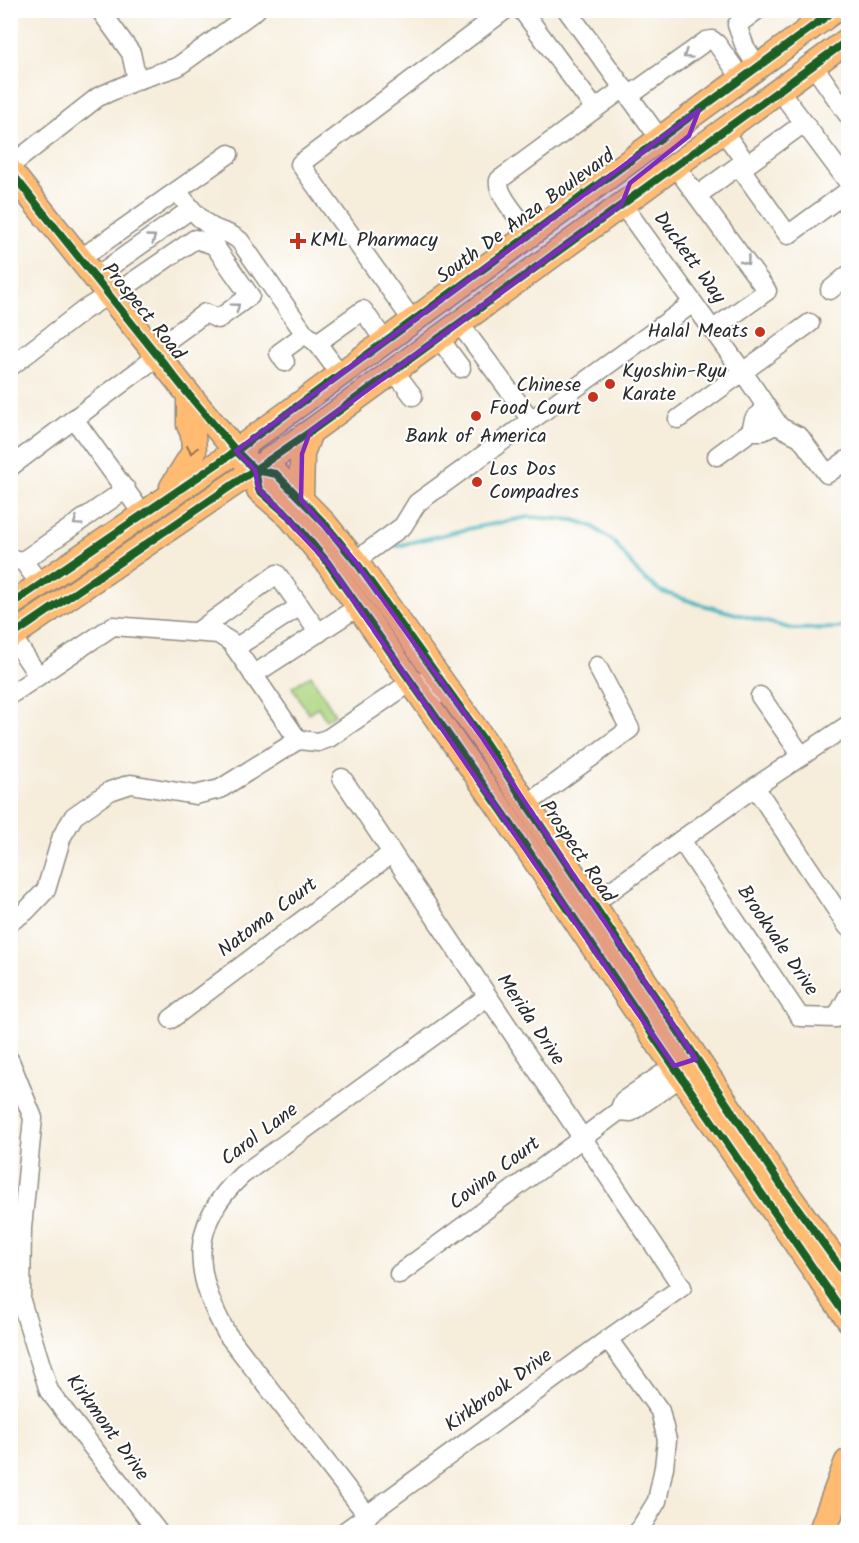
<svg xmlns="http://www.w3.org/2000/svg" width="859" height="1543" font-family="Kalam,sans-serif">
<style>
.green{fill:#abd47e;stroke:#6b8054;stroke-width:1.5}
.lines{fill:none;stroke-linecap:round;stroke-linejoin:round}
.stream{stroke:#43b2bb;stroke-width:4}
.minor-casing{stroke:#908c83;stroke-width:21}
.major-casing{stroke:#908c83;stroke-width:27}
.highway-casing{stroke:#908c83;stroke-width:30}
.minor{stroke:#fff;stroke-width:18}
.major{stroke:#ffbb71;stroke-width:24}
.highway{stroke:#ffbb71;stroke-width:27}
.cycleway-casing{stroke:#fff;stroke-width:11}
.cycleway{stroke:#1b5e20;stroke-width:8}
.oneway{stroke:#a0a0a0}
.oneway2{stroke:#95734e}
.marked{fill:#7b2cbf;fill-opacity:0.2;stroke:#7b2cbf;stroke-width:4.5;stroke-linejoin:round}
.poi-dot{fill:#c8321e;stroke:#fff;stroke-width:2}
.labels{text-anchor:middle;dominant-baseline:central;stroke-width:4.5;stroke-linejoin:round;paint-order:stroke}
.street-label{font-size:20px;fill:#2b2b2b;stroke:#fff}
.poi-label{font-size:20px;fill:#2b2b2b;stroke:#fff;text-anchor:start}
</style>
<rect width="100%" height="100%" fill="#fff"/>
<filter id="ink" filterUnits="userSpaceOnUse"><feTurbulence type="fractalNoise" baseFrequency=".0167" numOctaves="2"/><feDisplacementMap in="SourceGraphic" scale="12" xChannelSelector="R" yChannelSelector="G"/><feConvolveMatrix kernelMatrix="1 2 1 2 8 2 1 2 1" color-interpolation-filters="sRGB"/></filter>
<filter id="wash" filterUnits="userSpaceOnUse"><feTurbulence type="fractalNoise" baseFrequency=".008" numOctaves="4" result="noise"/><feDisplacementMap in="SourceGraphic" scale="24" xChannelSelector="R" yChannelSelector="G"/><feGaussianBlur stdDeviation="1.35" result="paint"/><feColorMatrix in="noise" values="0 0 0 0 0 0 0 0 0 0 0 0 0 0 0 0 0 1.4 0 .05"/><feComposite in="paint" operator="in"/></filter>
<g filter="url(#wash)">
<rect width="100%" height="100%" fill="#f6eddb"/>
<polygon class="green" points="311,675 335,714 326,720 318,707 308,713 292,687"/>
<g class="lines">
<polyline class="stream" points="397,546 472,528 529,517 574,520 592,526 614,542 640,575 660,591 699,604 793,629 837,628 848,625"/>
</g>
</g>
<g filter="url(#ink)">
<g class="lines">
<g class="minor-casing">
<g id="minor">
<polyline points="100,10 131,53 137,80"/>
<path d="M522,10L595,109L499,180C496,195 522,221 531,234"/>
<polyline points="567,10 660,139"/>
<polyline points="757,10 737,25 745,47 758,67"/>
<polyline points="804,10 815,26"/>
<polyline points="813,65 848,115"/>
<polyline points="779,90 804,123"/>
<polyline points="629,96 706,41 712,40 717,44 742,79"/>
<polyline points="595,109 624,88"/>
<polyline points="723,131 747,164"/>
<polyline points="10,166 98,97 137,80 177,67 256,10"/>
<polyline points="675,166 767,291 712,330"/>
<polyline points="741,169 788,235 848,191"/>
<path d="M177,191C187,204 197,217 210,226C220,233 229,231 240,241L305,334L317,343L340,374"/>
<polyline points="698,195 738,166 741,169 804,123 848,182"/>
<polyline points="622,204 743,372 780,427 800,437 827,474 848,459"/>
<polyline points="80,259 229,154"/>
<polyline points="94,278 191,209"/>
<polyline points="830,290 848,275"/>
<polyline points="112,301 128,285 195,239 214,245 250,296 218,319 205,313 153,351"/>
<polyline points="412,320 300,164 505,10"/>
<polyline points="459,323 531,420"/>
<polyline points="439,338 461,368"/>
<polyline points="317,343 363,310 384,340"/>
<polyline points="285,362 279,353 305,334"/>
<polyline points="10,367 84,310 108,295"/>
<polyline points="394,371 413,396"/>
<polyline points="766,409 754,419 751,431 763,431 777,424"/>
<polyline points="74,419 142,513"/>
<polyline points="678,419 810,323"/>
<polyline points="717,456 751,431"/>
<polyline points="10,467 158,356"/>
<polyline points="10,559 23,561 41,585"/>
<polyline points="23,561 126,489"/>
<polyline points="355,561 403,526 417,503 693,303"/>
<polyline points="197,632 277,574 319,633"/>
<polyline points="12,636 38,676"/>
<polyline points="235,648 300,606"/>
<polyline points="253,675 358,607"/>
<polyline points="10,695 113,626 218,634 231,642 298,740"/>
<polyline points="760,696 802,756"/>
<polyline points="848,725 755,787 681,840 800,1017 836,1018 848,996"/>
<polyline points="342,778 682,1287 608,1339 344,1532"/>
<polyline points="755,787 848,927"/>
<polyline points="526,805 630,729 597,666"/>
<polyline points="583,911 681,840"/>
<path d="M10,922L26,911L46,890L62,836L74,816L110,791L131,784L195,795L220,789L298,740L318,742L329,738L411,682C423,681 428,685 437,694L450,693"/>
<polyline points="171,1019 392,853"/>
<polyline points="10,1061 33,1118 22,1228 21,1301 49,1391 158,1532"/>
<polyline points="619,1111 631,1112 681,1077 689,1067"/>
<polyline points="399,1274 619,1111 623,1101 674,1066 685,1062"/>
<polyline points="608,1339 660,1411 667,1440 664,1467 657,1501 638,1532"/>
<path d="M368,1516L227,1334C193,1274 188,1225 242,1175L487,997"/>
</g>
</g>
<g class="major-casing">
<g id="major">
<polyline points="10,171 189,395 236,451 255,470 259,490 290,517 327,562 504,814 660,1046 848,1319"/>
<polyline points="255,470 276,474 325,524 359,566 483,739 781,1185 848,1278"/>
<polyline points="172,487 194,452 193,434 189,425 189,395"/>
<polyline points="301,500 302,454 310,432"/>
<polyline points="10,605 236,451 835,10"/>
<polyline points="10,637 310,432 848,40"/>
</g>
</g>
<g class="highway-casing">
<polyline id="highway" points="822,1532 848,1463"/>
</g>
<use href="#minor" class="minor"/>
<use href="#major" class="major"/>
<use href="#highway" class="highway"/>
<g class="cycleway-casing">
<g id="cycleway">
<polyline points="10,171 189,395 236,451 255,470 259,490 290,517 327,562 504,814 660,1046 848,1319"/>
<polyline points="255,470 276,474 325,524 359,566 483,739 781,1185 848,1278"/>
<polyline points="10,605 236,451 835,10"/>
<polyline points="10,637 310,432 848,40"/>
</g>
</g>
<use href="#cycleway" class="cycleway"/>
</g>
<defs><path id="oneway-chevron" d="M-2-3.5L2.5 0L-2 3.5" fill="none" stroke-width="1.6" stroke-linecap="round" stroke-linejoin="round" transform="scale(1.5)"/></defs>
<g class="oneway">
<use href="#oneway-chevron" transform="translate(687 55) rotate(145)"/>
<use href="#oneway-chevron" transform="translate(152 238) rotate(-36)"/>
<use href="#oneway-chevron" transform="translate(746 261) rotate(54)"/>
<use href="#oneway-chevron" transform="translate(236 307) rotate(-37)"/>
<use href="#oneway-chevron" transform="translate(77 522) rotate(145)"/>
</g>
<use class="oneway2" href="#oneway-chevron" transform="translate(192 450) rotate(100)"/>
</g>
<path class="marked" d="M699,110L689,136L630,183L622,204L310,432L302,454L301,500L355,561L483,739L696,1059L674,1066L327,562L259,490L255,470L236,451Z"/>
<g class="poi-dot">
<path d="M295 232h6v6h6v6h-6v6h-6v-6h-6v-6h6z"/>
<circle cx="760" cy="332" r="6"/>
<circle cx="610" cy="384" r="6"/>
<circle cx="593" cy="397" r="6"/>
<circle cx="476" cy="416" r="6"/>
<circle cx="477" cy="482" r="6"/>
</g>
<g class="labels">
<g class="street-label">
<text transform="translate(526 217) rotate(-36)">South De Anza Boulevard</text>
<text transform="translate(689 258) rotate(54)">Duckett Way</text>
<text transform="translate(143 312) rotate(51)">Prospect Road</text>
<text transform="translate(577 852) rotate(56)">Prospect Road</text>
<text transform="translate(268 918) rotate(-37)">Natoma Court</text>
<text transform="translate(777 941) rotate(56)">Brookvale Drive</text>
<text transform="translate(530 1020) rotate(56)">Merida Drive</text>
<text transform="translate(260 1135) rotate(-37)">Carol Lane</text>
<text transform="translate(495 1174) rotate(-37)">Covina Court</text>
<text transform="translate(499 1391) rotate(-36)">Kirkbrook Drive</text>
<text transform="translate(107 1428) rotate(54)">Kirkmont Drive</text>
</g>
<g class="poi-label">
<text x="310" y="241">KML Pharmacy</text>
<text x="748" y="332" text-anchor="end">Halal Meats</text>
<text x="622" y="372">Kyoshin-Ryu<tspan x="622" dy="23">Karate</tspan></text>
<text x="581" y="386" text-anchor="end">Chinese<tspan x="581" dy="23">Food Court</tspan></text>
<text x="476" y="437" text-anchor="middle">Bank of America</text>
<text x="489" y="470">Los Dos<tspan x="489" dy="23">Compadres</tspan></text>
</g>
</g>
<rect width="859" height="1543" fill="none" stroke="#fff" stroke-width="36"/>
</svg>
